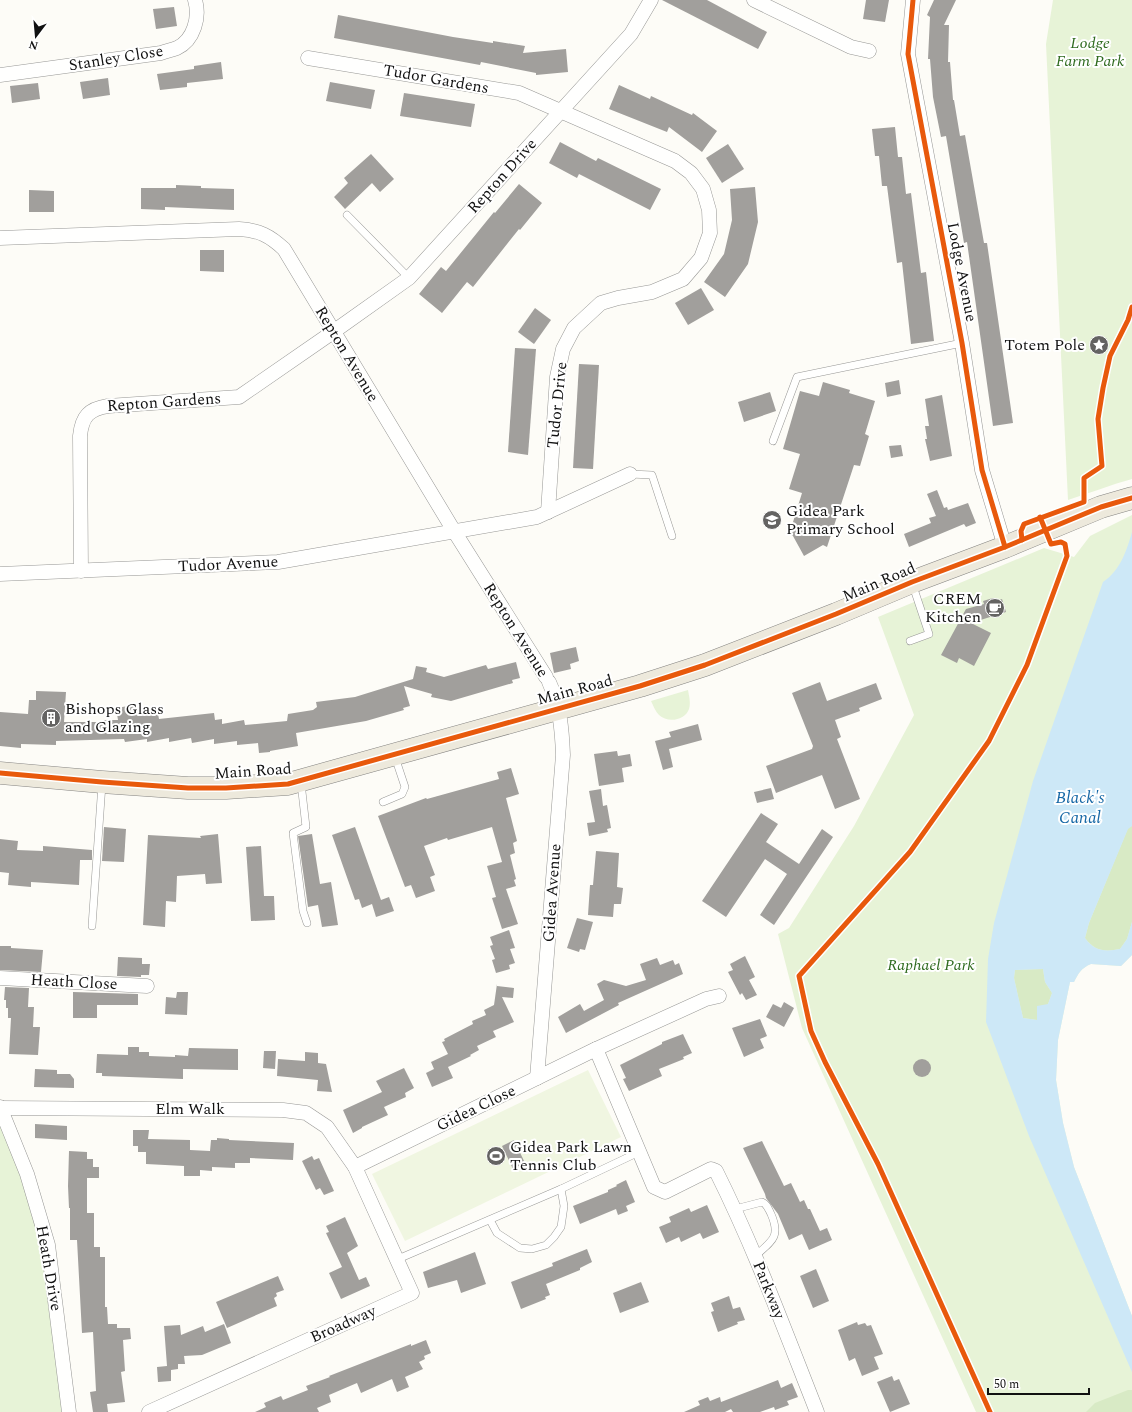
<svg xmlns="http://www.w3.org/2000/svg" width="1132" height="1412" font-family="Spectral,serif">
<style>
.green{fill:#e7f3d7}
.forest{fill:#d8eac5}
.pitch{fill:#f0f6e1}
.water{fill:#cde8f7;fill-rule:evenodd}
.building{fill:#a19f9c}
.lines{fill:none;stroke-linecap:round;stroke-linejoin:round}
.service-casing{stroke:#979795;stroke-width:8}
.minor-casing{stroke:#979795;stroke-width:15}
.primary-casing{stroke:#858482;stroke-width:23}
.service{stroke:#fffffe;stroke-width:7}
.minor{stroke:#fffffe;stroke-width:14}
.primary{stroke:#ede9dc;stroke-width:22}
.cycleway-casing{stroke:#fff;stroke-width:8}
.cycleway{stroke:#e8590c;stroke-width:5}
.labels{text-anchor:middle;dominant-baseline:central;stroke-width:4;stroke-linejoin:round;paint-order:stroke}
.park-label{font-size:16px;font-style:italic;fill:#2f6b1f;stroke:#fff}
.street-label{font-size:16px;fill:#111;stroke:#fff}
.poi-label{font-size:16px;fill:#111;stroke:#fff;text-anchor:start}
.water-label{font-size:17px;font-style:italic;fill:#1768a6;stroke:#fff}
</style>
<rect width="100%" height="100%" fill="#fdfcf7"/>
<g class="green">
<path d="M1053,0H1132V479C1110,485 1090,493 1068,500L1046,44Z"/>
<path d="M1132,515V955L1121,966L1091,964C1081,968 1078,974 1074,982H1070L1058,1040L1056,1080L1063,1123L1074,1167L1132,1316V1412H976L802,1028L778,934L789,928L854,826L914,715L878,617L1044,548L1074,557L1090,536Z"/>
<path d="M688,690C689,696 691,703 689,709C685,721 667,723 659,715C655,711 653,705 651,701Z"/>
<polygon points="0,1107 48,1245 69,1412 0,1412"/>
</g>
<g class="forest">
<path d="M1132,826V922L1127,939L1120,949C1104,952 1095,951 1085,938L1089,923L1128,828Z"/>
<polygon points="1043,969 1045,982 1052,993 1048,1004 1037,1020 1023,1018 1014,978 1015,970"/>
<polygon points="1128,1390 1132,1390 1132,1412 1086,1412 1095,1403"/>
</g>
<polygon class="pitch" points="588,1070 621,1137 405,1241 372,1174"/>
<path class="water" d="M1132,532V826L1128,829L1089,923L1085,938C1094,951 1105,952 1120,949L1127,939L1132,922V955L1121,966L1091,964C1081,968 1078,974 1074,982H1070L1058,1040L1056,1080L1063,1123L1074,1167L1132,1316V1372L1029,1136L986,1022L988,959L994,923L1033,781L1103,582C1120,571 1127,550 1132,532ZM1043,969L1045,982L1052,993L1048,1004L1037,1006V1020L1023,1018L1014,978L1015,970Z"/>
<g class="building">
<polygon points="662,0 707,0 767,32 758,49"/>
<polygon points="866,0 889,0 885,22 863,19"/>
<polygon points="934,0 956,0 944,25 949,25 948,62 950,62 953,100 954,100 960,136 965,135 984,243 987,243 1013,423 993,426 967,242 964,243 946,136 941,137 933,97 930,59 928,59 930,17 927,15"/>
<polygon points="174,7 177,26 156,29 153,9"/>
<polygon points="338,15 453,37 493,43 493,41 525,46 523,53 566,49 568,72 536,75 536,73 481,62 480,65 334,38"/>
<polygon points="221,62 223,79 187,83 187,87 160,90 157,74 194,69 194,66"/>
<polygon points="108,78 110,95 83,99 80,82"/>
<polygon points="330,82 375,90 371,109 326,101"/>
<polygon points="38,83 40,99 12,103 10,86"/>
<polygon points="619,85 650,99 651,96 692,115 693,113 717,131 702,152 669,127 667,132 609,109"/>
<polygon points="404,93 475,104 471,127 400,116"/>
<polygon points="895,127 898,157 902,157 906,194 911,193 921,273 926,272 934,341 911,344 902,262 897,263 887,186 882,186 879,156 875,156 872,129"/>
<polygon points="560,142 596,161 598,158 661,189 650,210 579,174 577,178 549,163"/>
<polygon points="728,144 744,169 722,183 706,158"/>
<polygon points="371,154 394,179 380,192 372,183 345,209 334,197 348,183 344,178"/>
<polygon points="519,184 542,203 520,230 519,229 473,287 467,282 442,313 419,294 441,267 446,271 494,212 495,213"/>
<polygon points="176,185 201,186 201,188 234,189 234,210 165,207 165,210 141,209 141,188 176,188"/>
<polygon points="755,187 758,222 748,264 725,297 704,282 724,254 732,220 730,189"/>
<polygon points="29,190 54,191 54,212 29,212"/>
<polygon points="200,250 224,250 224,272 200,271"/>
<polygon points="701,288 714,310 688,325 675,303"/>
<polygon points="535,308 551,320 534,344 518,332"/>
<polygon points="515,348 536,349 528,455 508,452"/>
<polygon points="579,364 599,365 593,469 573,468"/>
<polygon points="899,380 901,394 887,397 885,383"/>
<polygon points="823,382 850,390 849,393 875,401 865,434 869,436 860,466 854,465 827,547 823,545 804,556 793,536 789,535 802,493 789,489 800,454 783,449 800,391 819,396"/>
<polygon points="770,392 776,411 744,422 738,402"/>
<polygon points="942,395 952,456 930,461 925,439 927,439 925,426 929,426 925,399"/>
<polygon points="901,445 903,456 891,458 889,446"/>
<polygon points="937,490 944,508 947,507 948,510 968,503 976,523 966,527 964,524 909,547 904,534 931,523 929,518 936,516 927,494"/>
<polygon points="993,598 997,599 997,601 1002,599 1006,612 971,623 991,633 974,666 959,658 957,663 941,655 966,609 984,604 983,601"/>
<polygon points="576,647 579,661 570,664 571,669 554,673 550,653"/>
<polygon points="516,662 520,678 512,680 513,683 451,701 431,697 432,694 404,686 410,706 403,708 404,710 366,721 296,733 298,746 270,751 270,752 259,753 258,743 237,745 237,741 214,744 214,739 192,743 191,738 169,742 169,738 147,742 147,739 125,742 124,739 56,741 56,745 21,744 21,748 0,746 0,712 28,714 29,700 36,700 36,691 66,692 64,722 104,722 104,720 118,720 116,708 135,705 136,712 157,709 159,719 214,713 215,720 222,719 222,724 244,720 245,725 287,721 288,714 313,710 317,707 316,702 355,697 413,679 416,666 427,668 426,672 444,677 486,665 488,669"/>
<polygon points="820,682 827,701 876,683 882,699 859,708 860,711 835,720 841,737 837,739 860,799 835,809 822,775 776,793 766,766 812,749 813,746 792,693"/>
<polygon points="698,724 702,740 669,749 673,767 663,770 655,741 671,737 669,732"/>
<polygon points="617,751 618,756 630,754 632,766 622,768 624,782 599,786 594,754"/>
<polygon points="511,768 519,794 506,798 517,841 513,843 515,853 510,855 516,879 514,880 516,886 506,889 518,924 502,929 492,898 496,897 487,866 502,862 492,827 448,840 447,838 424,846 435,875 430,877 435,891 416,898 411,885 405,887 378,816 426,798 427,799 499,779 497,772"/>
<polygon points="771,788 774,799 757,803 754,792"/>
<polygon points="601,789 603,806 607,805 611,828 607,829 608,832 589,836 587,823 595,822 589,791"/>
<polygon points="761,813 778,824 766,842 799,864 822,829 833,837 774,925 760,915 787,874 765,859 726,917 702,901"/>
<polygon points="104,827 126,829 124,862 102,861"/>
<polygon points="355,827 381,900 389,897 394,911 376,917 372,904 362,908 359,899 355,900 332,835"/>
<polygon points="218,834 222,883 206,884 205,874 177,876 176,902 166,901 165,927 143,925 148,835 201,838 200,836"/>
<polygon points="312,834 320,884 331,882 338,925 322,927 318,905 308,907 298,836"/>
<polygon points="0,839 18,841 17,850 43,851 43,846 92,850 92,860 80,860 79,885 31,882 31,887 8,885 9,873 0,872"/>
<polygon points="261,846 264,896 274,896 275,920 251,921 246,847"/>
<polygon points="596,851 619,853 617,887 623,888 621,904 614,904 613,917 588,915 590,885 593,885"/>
<polygon points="577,918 593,922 585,950 580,949 579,952 567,948"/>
<polygon points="509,930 515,948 510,949 515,963 509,965 510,969 496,973 492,960 495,959 490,946 493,945 490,937"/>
<polygon points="0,946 11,946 11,948 43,950 41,972 0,970"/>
<polygon points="745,956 755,977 749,980 757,995 746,1000 742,993 740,995 728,972 733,970 730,964"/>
<polygon points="118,957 142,958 142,964 150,964 149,975 141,975 141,977 117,976"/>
<polygon points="657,958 660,965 673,960 675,965 679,963 683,974 618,1003 619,1005 566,1033 558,1017 580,1004 584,1011 604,1000 597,984 604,980 626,986 646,980 640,964"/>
<polygon points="497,984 497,986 514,988 513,998 502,997 514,1022 493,1031 496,1037 477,1046 479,1050 470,1055 471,1056 448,1067 453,1078 432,1087 426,1073 434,1069 431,1062 448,1054 442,1042 445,1041 444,1039 473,1024 472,1021 486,1015 484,1010 494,1005"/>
<polygon points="5,987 29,988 28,1007 34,1007 33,1027 40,1027 38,1055 9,1054 11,1018 8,1018 8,1008 6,1008 6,1000 4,1000"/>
<polygon points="73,992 138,994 138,1005 97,1005 97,1018 73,1018"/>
<polygon points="177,992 188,992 187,1015 165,1014 166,997 176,998"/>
<polygon points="784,1002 794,1008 784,1027 766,1017 773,1004 781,1008"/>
<polygon points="760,1019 767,1036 760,1039 764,1048 744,1057 732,1028"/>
<polygon points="683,1034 692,1053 683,1057 684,1059 659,1069 662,1076 629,1091 623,1079 626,1078 620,1065 662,1044 662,1042"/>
<polygon points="128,1047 139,1047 139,1052 149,1052 149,1056 175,1057 175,1055 188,1056 189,1048 238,1049 238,1070 183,1069 183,1079 102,1076 102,1073 96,1073 97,1054 128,1055"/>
<polygon points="264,1051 276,1051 275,1069 263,1068"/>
<polygon points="305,1052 318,1053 318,1063 326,1064 332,1092 317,1091 318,1080 277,1076 278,1059 305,1061"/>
<circle cx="922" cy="1068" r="9"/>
<polygon points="404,1068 414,1088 405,1093 406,1097 384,1107 388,1115 362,1127 362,1128 353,1133 343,1110 382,1092 376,1081"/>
<polygon points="35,1069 57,1070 57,1074 70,1074 74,1079 74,1088 34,1087"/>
<polygon points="35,1124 67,1126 67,1140 35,1138"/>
<polygon points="133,1130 149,1130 148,1139 190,1140 190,1150 210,1151 211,1140 217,1140 217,1138 229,1139 229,1140 294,1143 293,1160 250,1158 250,1163 235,1163 235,1168 212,1167 212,1171 200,1170 200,1176 184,1176 184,1166 146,1164 146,1152 138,1152 138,1146 133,1146"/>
<polygon points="514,1140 525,1163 513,1169 502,1146"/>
<polygon points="762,1141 784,1186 791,1183 800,1202 804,1200 808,1209 810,1209 820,1231 827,1228 832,1240 809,1250 802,1234 789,1240 778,1214 766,1198 765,1194 743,1148"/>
<polygon points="69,1151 87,1152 87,1159 93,1159 93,1167 99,1167 99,1178 87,1178 87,1213 94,1213 94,1247 100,1247 100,1257 105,1257 105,1307 107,1307 108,1324 117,1324 117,1328 130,1328 131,1339 123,1340 125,1371 121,1372 125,1402 107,1404 108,1412 93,1412 90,1392 96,1391 93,1332 82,1333 77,1240 70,1240 70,1208 69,1208 68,1186"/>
<polygon points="312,1156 314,1160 319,1158 334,1191 324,1195 320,1188 316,1190 302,1161"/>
<polygon points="626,1180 635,1202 626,1206 628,1211 618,1215 616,1209 580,1224 573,1206 608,1192 608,1190 617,1186 616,1185"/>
<polygon points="707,1205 719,1232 703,1239 700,1233 681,1242 679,1237 666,1243 659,1227 671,1222 669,1217 689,1208 691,1212"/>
<polygon points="345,1217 358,1246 347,1253 359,1280 366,1277 370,1286 341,1299 329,1273 342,1267 326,1233 329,1232 326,1226"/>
<polygon points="587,1249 592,1262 580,1268 580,1270 546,1284 550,1295 545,1297 546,1299 521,1309 511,1282 553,1266 552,1263"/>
<polygon points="475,1252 486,1284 461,1293 457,1280 428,1288 423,1272"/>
<polygon points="816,1269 829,1301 813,1308 800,1276"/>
<polygon points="278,1276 284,1290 276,1293 277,1296 274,1298 277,1306 227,1328 216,1302"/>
<polygon points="641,1282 649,1302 620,1313 613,1293"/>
<polygon points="729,1296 733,1309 740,1307 745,1320 737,1322 738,1324 718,1332 711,1312 714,1311 711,1303"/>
<polygon points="857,1322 858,1325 865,1323 867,1326 871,1325 883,1354 874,1357 879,1369 862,1376 855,1358 849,1361 838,1330"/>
<polygon points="224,1324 231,1343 202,1355 184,1356 185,1364 178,1364 178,1369 171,1370 171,1381 158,1382 157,1367 167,1366 164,1326 180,1325 181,1335 203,1326 205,1332"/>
<polygon points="426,1340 431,1353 424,1356 425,1359 419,1362 423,1369 405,1377 409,1387 397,1392 392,1379 361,1393 357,1383 329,1395 331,1402 317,1408 319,1412 255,1412 266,1407 264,1403 281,1396 283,1400 308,1390 306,1386 330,1377 329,1376 411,1344 411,1346"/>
<polygon points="892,1376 894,1381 899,1379 910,1404 890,1412 877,1382"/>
<polygon points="778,1380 781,1388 792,1383 798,1397 787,1401 789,1405 775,1410 774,1407 760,1412 733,1412 731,1409 725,1412 684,1412 700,1405 698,1401 708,1397 710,1401 720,1397 721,1402"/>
</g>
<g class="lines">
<g class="service-casing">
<g id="service">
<polyline points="347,215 409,278"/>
<polyline points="773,441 797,377 962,343"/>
<polyline points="630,474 652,475 672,536"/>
<polyline points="910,641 929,634 912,583"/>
<polyline points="301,783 306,827 293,833 303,911 307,923"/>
<polyline points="383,802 402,794 405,787 395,757"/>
<polyline points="92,926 102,784"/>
<path d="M735,1209L762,1202C767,1204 768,1208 771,1214C781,1237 772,1241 755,1256"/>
<polyline points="490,1220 497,1233 520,1248 532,1249 546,1245 554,1237 561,1227 564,1206 561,1189 639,1152"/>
<polyline points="398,1259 561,1189"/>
</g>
</g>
<g class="minor-casing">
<g id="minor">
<polyline points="754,0 851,47 869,51"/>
<polyline points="913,0 908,54 962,343 982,470 1005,547"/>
<polyline points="308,58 519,93 675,161 691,173 703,189 709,210 710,233 701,258 683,279 652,292 618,298 601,303 574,328 563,349 557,377 548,512"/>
<path d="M0,75L161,53C166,51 172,50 177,48C194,40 200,17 195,0"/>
<path d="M0,238L239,229C259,230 270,236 284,249L454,531L546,677"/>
<path d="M81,571L80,436C82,416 89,409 108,406L239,397L333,332L409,278L631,34L651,0"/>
<polyline points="0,574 278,562 537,517 630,474"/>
<polyline points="0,978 147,986"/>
<polyline points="596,1049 706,999 719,996"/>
<path d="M537,1078L563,755C562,729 560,706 549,682"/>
<polyline points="0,1107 27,1174 48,1245 69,1412"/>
<polyline points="0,1108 283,1110 306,1113 327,1127 355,1167 412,1293 149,1412"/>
<path d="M355,1167L596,1049L654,1187L665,1192L711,1169L716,1171C755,1249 785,1331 817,1412"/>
</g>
</g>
<g class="primary-casing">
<polyline id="primary" points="0,773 102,782 188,788 226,788 288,784 640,686 705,665 836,614 912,582 1005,547 1101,507 1132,498"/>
</g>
<use href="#service" class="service"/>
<use href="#minor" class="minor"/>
<use href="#primary" class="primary"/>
<g class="cycleway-casing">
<g id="cycleway">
<polyline points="913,0 908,54 962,343 982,470 1005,547"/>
<polyline points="1022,540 1021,531 1024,524 1084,502 1084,478 1102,466 1098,419 1103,388 1110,356 1128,320 1132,307"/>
<polyline points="0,773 102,782 188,788 226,788 288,784 640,686 705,665 836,614 912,582 1005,547 1101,507 1132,498"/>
<polyline points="990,1412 878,1164 825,1062 811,1031 799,976 910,852 989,741 1027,665 1067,556 1065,544 1061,542 1051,544 1040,517"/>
</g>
</g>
<use href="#cycleway" class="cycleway"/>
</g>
<defs>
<g id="sight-disc" transform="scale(1)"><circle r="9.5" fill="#646362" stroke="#fff"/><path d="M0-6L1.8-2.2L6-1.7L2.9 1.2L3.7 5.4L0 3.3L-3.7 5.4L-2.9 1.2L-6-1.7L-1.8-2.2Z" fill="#fff"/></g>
<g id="school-disc" transform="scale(1)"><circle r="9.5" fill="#646362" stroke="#fff"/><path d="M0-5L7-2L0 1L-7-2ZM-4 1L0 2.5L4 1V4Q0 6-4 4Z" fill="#fff"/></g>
<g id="cafe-disc" transform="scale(1)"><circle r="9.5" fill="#646362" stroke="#fff"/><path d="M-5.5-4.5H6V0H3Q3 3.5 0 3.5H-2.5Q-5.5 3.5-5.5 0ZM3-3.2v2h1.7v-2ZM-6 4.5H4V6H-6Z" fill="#fff"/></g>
<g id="building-disc" transform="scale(1)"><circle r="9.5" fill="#646362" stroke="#fff"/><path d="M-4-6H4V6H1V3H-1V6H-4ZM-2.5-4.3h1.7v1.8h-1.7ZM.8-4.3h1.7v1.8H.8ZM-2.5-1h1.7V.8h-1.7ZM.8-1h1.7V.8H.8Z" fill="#fff"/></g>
<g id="stadium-disc" transform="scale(1)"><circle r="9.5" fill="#646362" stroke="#fff"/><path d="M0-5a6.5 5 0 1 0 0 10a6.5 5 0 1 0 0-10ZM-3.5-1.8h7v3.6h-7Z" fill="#fff"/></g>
</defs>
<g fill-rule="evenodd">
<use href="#sight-disc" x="1099" y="345"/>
<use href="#school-disc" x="772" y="520"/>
<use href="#cafe-disc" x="995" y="608"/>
<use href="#building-disc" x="51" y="718"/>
<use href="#stadium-disc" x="496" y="1156"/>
</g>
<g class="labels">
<g class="park-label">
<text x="1090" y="43">Lodge<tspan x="1090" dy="18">Farm Park</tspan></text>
<text x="931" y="965">Raphael Park</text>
</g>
<g class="street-label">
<text transform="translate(116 58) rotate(-9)">Stanley Close</text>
<text transform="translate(436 79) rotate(10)">Tudor Gardens</text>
<text transform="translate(502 176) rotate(-48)">Repton Drive</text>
<text transform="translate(962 272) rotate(79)">Lodge Avenue</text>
<text transform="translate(347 354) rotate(59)">Repton Avenue</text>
<text transform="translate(164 402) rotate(-4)">Repton Gardens</text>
<text transform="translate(557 405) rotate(-84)">Tudor Drive</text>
<text transform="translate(228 564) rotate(-3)">Tudor Avenue</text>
<text transform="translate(879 582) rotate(-23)">Main Road</text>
<text transform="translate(516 630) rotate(58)">Repton Avenue</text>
<text transform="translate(575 690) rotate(-15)">Main Road</text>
<text transform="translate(253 771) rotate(-4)">Main Road</text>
<text transform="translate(552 893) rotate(-86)">Gidea Avenue</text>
<text transform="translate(74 982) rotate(3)">Heath Close</text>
<text transform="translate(476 1108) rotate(-26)">Gidea Close</text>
<text x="190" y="1109">Elm Walk</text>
<text transform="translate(49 1268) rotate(80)">Heath Drive</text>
<text transform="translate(769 1290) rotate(68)">Parkway</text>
<text transform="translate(343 1324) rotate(-24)">Broadway</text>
</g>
<g class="poi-label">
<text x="1085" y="345" text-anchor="end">Totem Pole</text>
<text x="786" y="511">Gidea Park<tspan x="786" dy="18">Primary School</tspan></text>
<text x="981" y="599" text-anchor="end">CREM<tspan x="981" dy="18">Kitchen</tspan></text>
<text x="65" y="709">Bishops Glass<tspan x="65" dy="18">and Glazing</tspan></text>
<text x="510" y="1147">Gidea Park Lawn<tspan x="510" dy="18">Tennis Club</tspan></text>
</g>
<g class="water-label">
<text x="1080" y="798">Black's<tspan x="1080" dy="20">Canal</tspan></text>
</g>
</g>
<g transform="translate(36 36) rotate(196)" stroke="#ffffff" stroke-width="3" paint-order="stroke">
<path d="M0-3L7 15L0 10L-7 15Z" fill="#111111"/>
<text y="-6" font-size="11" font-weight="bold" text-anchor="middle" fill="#111111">N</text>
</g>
<path d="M988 1388v6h101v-6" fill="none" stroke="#111111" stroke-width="2"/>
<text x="994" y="1388" font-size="12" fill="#111111" stroke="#ffffff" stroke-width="3" paint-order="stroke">50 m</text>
</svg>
